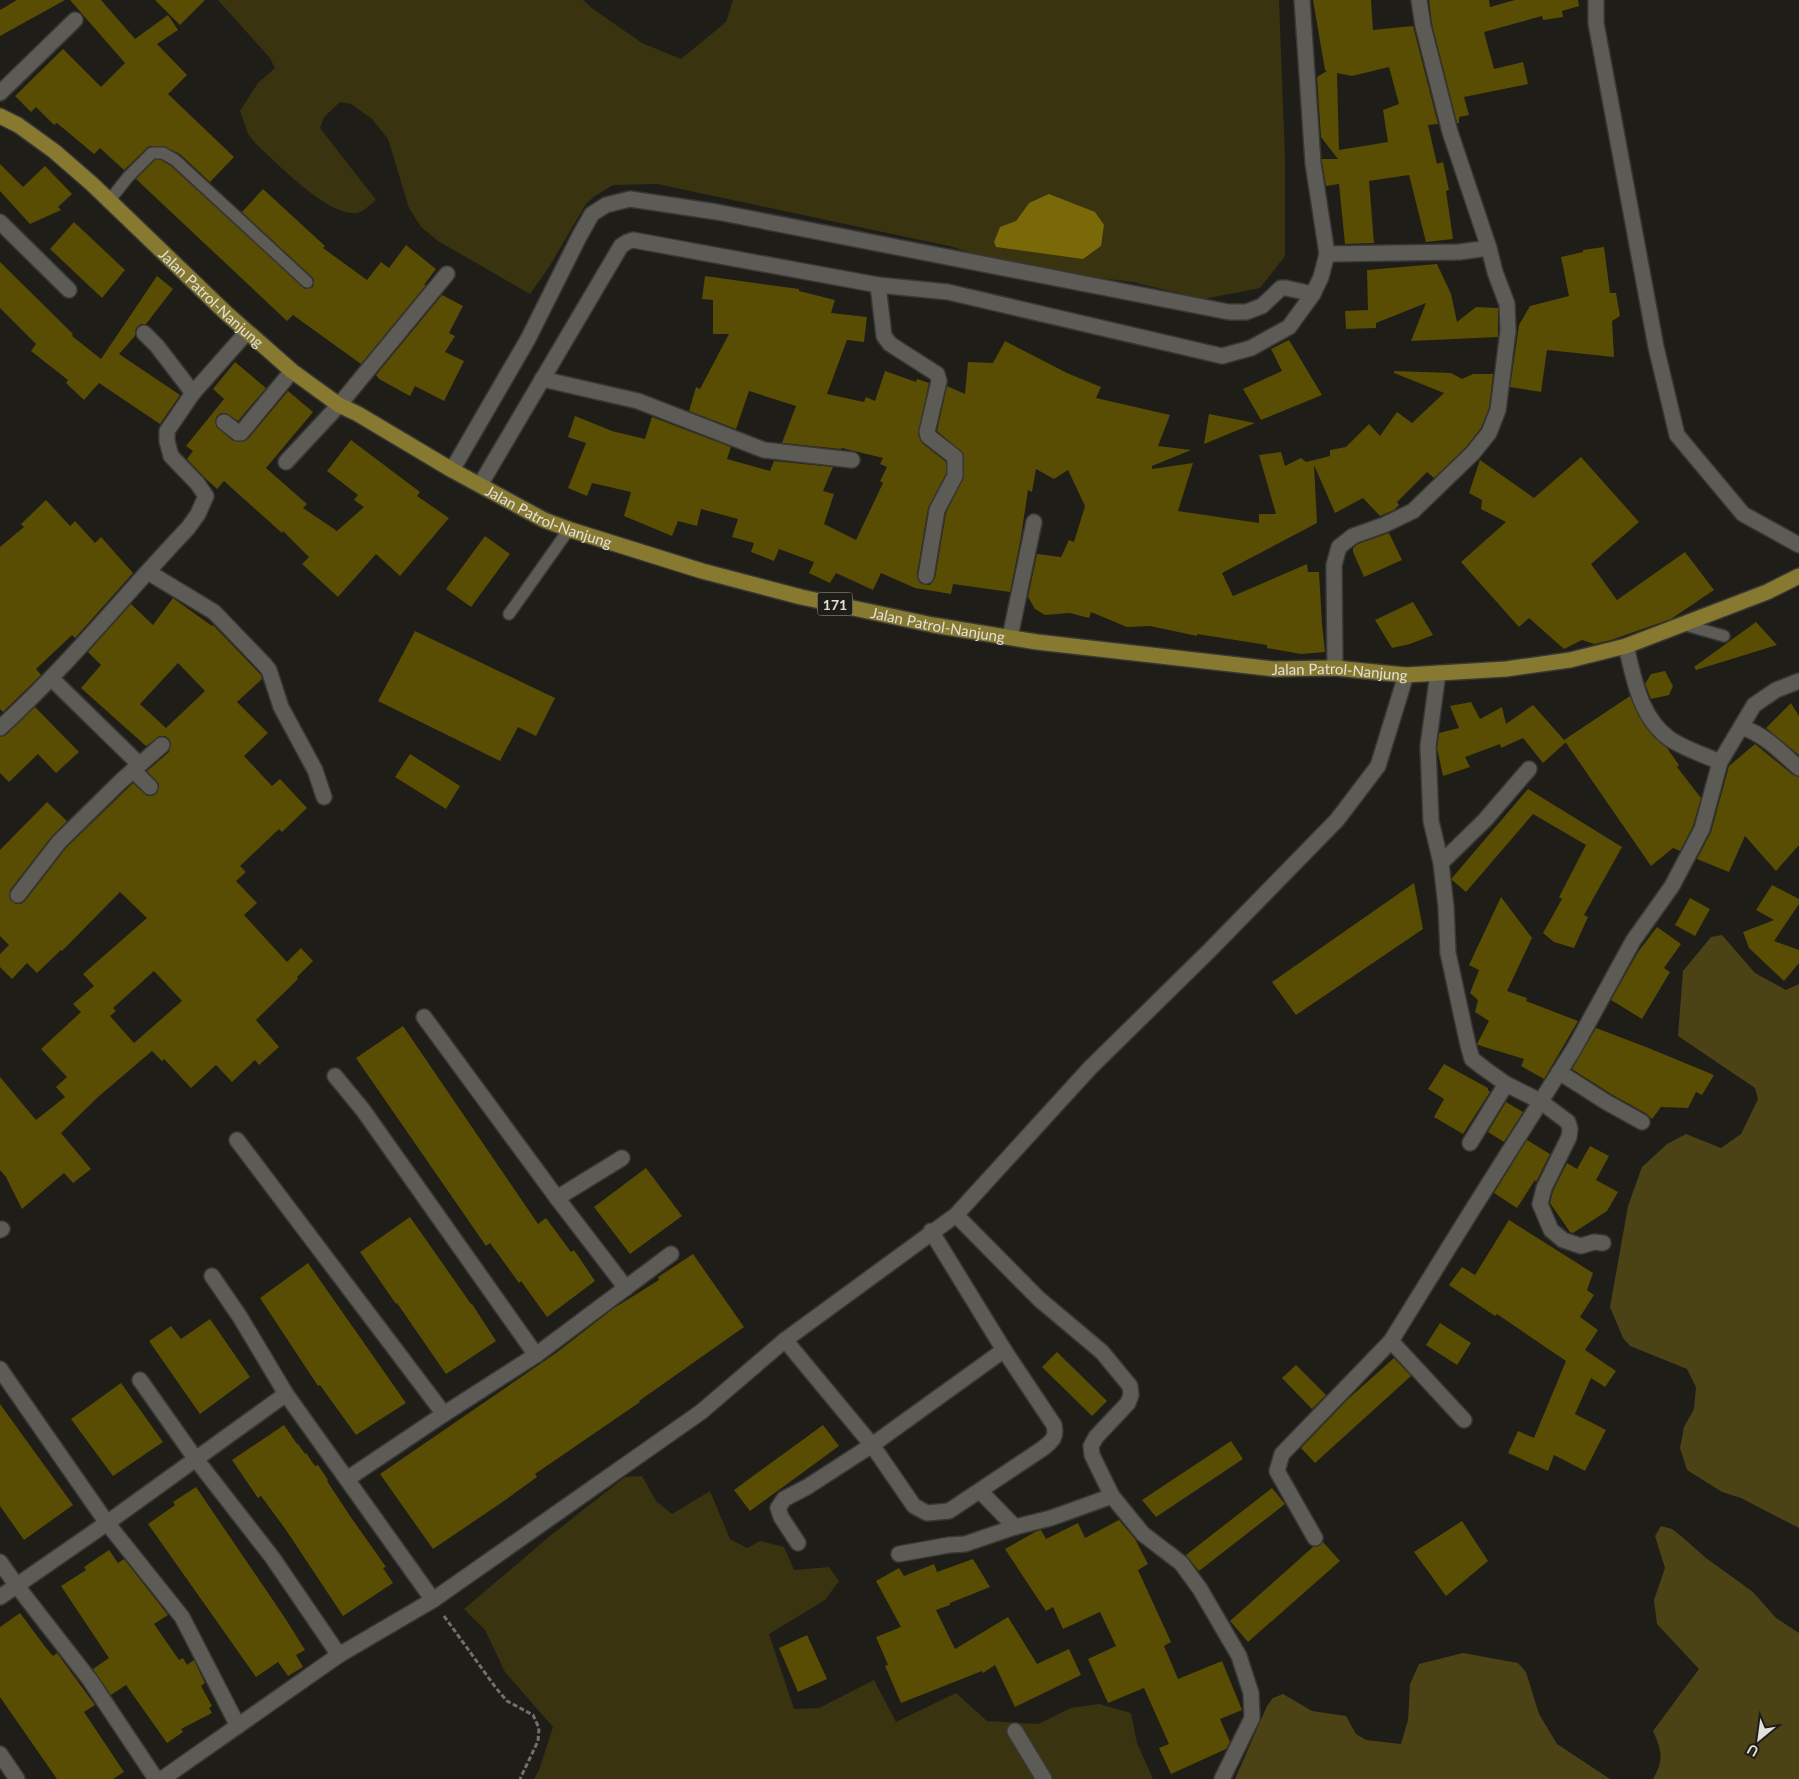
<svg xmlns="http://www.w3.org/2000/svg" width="1799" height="1779" font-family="Lato,sans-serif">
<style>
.green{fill:#3a3310;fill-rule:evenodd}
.forest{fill:#4b4216}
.water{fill:#7a6908}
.building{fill:#594c03;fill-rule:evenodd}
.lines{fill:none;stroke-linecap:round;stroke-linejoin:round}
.service-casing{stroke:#383734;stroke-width:14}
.minor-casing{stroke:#383734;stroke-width:18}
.primary-casing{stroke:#383734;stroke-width:18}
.path{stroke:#71706b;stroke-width:3;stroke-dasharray:5 2.5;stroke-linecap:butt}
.service{stroke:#5c5b55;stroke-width:11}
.minor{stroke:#5c5b55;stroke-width:15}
.primary{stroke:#877a30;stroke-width:15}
.labels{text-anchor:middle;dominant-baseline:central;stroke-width:5;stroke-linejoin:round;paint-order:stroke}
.shield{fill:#1e1d18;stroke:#a6a6a1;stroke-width:1}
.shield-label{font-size:14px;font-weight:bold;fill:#e1e0dc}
.street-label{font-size:15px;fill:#e1e0dc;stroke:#1e1d18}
</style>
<rect width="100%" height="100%" fill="#1e1d18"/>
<g class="green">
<path d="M218,0H583L593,9L642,43L681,59L726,22L733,0H1279L1285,159V256L1260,288L1204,299L1132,282L1060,273L1003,262L973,254L953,247L657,184L613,185L595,196L586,204L549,267L530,294L438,241L421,227L409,208L388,139L372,119L351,104L340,102L324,117L320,128L376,200C371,204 363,212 357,213C328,217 276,162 255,143L248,134L240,111L258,83L275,68L270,58ZM1029,203L1083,259L1016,221Z"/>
<polygon points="642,1476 656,1501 672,1514 710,1491 730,1539 747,1548 760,1541 784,1547 794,1570 829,1567 839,1581 825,1600 769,1634 794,1709 819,1708 874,1680 896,1722 956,1693 987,1721 1038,1724 1071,1708 1099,1704 1131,1713 1137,1743 1153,1779 534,1779 539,1770 553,1727 505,1672 485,1630 464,1609 550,1536 625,1477"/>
</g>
<g class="forest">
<polygon points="1722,935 1755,973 1786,990 1799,984 1799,1528 1741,1498 1722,1492 1687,1470 1680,1448 1684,1427 1694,1409 1696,1387 1687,1369 1630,1346 1623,1338 1610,1307 1628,1206 1642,1167 1667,1144 1686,1134 1721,1148 1741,1134 1758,1099 1755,1088 1678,1036 1683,971 1711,937"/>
<path d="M1661,1526L1672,1529L1681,1536L1706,1558L1753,1592L1776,1618L1799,1633V1779H1653C1664,1760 1662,1751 1653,1731L1699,1669L1657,1624L1654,1600L1665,1568L1655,1536Z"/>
<polygon points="1463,1653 1518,1663 1526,1672 1539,1714 1557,1744 1610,1779 1235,1779 1267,1706 1273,1698 1283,1694 1312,1711 1346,1716 1356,1734 1366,1740 1401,1744 1408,1720 1410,1684 1419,1664"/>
</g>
<polygon class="water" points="1049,194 1095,212 1104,225 1101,246 1083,259 996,247 994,242 1000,227 1016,221 1029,203"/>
<g class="building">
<polygon points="17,0 65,0 0,36 0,10"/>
<polygon points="70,0 101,0 135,39 168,15 178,30 157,44 187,75 168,94 234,157 210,182 180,154 163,146 149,146 124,170 100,148 94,154 57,123 54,125 36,107 31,112 15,96 63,49 101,87 125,63"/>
<polygon points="155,0 205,0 180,25"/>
<path d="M1313,0H1371L1373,30L1413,26L1438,124L1428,125L1437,164L1443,162L1449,190L1446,191L1453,239L1426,242L1409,175L1369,181L1374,243L1345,244L1339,184L1326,186L1322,162V159H1338L1321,137L1317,77L1327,71L1325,70ZM1389,67L1399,104L1383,110L1388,142L1339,150L1337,73L1352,76Z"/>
<polygon points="1429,0 1489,0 1490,7 1515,0 1578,0 1579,6 1562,11 1563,17 1543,20 1542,16 1484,32 1494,69 1523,62 1528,84 1464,97 1469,115 1459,117 1459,123 1457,123 1432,24"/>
<polygon points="155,160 161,160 171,166 305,289 313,287 314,280 312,277 242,212 263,189 325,246 323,248 367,280 381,262 389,268 406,245 436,269 424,285 426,285 361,364 293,315 287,321 136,179"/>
<polygon points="0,164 23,187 45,166 72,194 58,207 61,210 30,224 0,191"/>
<polygon points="74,222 125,270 102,298 50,249"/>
<polygon points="1604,247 1610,293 1616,293 1620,316 1612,321 1614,357 1547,350 1541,392 1510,387 1519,325 1530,306 1569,296 1561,257 1583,252 1583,250"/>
<polygon points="0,262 73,334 72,336 101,359 157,276 173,289 146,324 141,324 137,327 135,331 135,336 119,354 180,395 160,424 99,383 84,400 66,383 68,380 31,351 36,344 0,308"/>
<polygon points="1437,264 1451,294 1457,322 1476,307 1498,308 1498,337 1411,341 1426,303 1376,323 1376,328 1346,329 1345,311 1368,310 1367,270"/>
<polygon points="705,276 799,289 799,291 835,300 831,313 867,317 864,342 847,340 827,394 864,402 866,397 875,401 885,371 916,382 917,379 929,383 918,434 922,443 946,462 946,474 928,508 917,574 920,583 925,585 930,585 935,578 946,513 964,476 963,453 937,431 947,386 965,394 968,362 993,363 1005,341 1067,373 1101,387 1096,398 1170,415 1158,446 1191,450 1152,466 1152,469 1193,463 1178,511 1259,523 1259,514 1276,514 1259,455 1281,452 1285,466 1301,458 1306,462 1330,456 1330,450 1346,447 1369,424 1380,436 1397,412 1412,423 1444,393 1394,373 1394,371 1451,373 1462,379 1473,374 1493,374 1489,408 1481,428 1466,447 1434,478 1427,472 1397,502 1399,505 1394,510 1380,516 1363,498 1335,513 1314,465 1317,523 1222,573 1233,596 1307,564 1308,572 1319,572 1322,624 1325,652 1301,654 1267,648 1267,645 1197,634 1197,636 1150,626 1127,627 1091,612 1089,618 1070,613 1045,615 1035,609 1028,597 1037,554 1061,557 1069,540 1074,542 1085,506 1068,470 1054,479 1036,469 1032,492 1028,490 1021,537 1010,592 953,584 951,594 915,588 881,573 873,590 836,573 830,583 809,573 814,562 779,549 774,561 751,552 754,543 732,537 738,519 701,509 697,526 678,521 672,536 624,516 631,492 592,483 587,496 568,488 586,443 568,437 575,416 612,431 645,439 652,417 731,447 727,459 770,471 774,461 833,467 823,491 834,494 824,524 856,540 883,483 880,481 887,467 880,464 883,458 842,448 841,449 782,443 796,406 749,391 736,429 689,411 696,387 700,389 729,334 713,334 713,300 702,299"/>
<polygon points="442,295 463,306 449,333 455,336 445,352 464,361 444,401 415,386 410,396 379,379 376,375"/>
<polygon points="1289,340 1322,395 1261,420 1243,389 1282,371 1271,349"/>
<polygon points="235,362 266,388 238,421 226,413 221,413 216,417 216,426 232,440 241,442 248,439 288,391 313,412 266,468 307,504 303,508 337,531 364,507 354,500 358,495 327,471 351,440 420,492 417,496 449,518 400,576 376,554 338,597 302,564 309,557 283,531 282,533 224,481 217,489 206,479 187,459 193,451 186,446 224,399 213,389"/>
<polygon points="1209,414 1255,423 1204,444"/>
<polygon points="1581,457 1639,522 1591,564 1617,600 1685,552 1714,590 1671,619 1611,640 1594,644 1582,640 1564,649 1529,618 1519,627 1461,562 1506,522 1481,509 1482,500 1469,493 1480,460 1534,498"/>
<polygon points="46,500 70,526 75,521 95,543 101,537 133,573 75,638 72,635 36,669 41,675 3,712 0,709 0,547 24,527 21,524"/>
<polygon points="1389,533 1402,560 1364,577 1353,552 1353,548 1358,544"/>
<polygon points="485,536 510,554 471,607 446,589"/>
<path d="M173,598L212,626L213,625L261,675L262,679L237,702L268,733L244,756L272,786L280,779L307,808L282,832L279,829L240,866L246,872L236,881L257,903L244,915L287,962L301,948L313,961L297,977L298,979L256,1020L279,1047L259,1065L255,1060L232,1082L216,1065L191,1088L164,1059L162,1061L152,1051L98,1097L61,1133L91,1169L73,1183L64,1173L22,1209L6,1177L0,1170V1077L36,1120L65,1097L56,1087L67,1077L41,1049L81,1012L73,1004L94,986L83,974L147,918L120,892L62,951L61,950L37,973L27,963L12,979L0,967V954L9,945L0,936V850L47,802L67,821L52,836L10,890V899L16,904H21L25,901L66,848L133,783L147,796H152L157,793L159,784L147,771L169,752L171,744L169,739L165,736H160L146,746L81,688L101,665L88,652L131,604L153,625ZM178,663L205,691L166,728L140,704ZM154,971L182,1001L134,1043L110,1016L116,1011L113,1008Z"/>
<polygon points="1413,602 1433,635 1410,644 1392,648 1375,620"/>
<polygon points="1756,622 1777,645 1696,670 1694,667"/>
<polygon points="415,631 555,698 536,736 518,727 500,761 378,701"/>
<polygon points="1665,671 1673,686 1669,695 1651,699 1645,684 1651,674"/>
<polygon points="1630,696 1644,725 1654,737 1667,748 1679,765 1677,767 1701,798 1693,826 1680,851 1673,848 1651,866 1564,740"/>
<polygon points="1471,702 1480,719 1502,707 1506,724 1533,705 1566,742 1543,763 1523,738 1501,748 1500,744 1465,757 1470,767 1443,776 1437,748 1439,733 1459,728 1450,706"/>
<polygon points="1791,703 1799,716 1799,755 1766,728"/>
<polygon points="35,707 79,752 56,773 38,754 9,782 0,773 0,737 6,735"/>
<polygon points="1755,744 1793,775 1799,777 1799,845 1776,871 1745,836 1729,872 1697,859 1711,832 1729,766"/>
<polygon points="410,754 460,786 446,809 395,777"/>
<polygon points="1528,789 1622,847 1584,915 1588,917 1574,948 1554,942 1543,933 1562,899 1559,897 1586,845 1533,814 1466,892 1452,880 1452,878"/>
<polygon points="1414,883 1423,929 1296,1015 1272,982"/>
<polygon points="1772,885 1799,899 1799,904 1774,941 1799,950 1799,963 1784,981 1749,948 1743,932 1774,920 1756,910"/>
<polygon points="1501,897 1532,938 1507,991 1527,998 1526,1001 1578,1021 1544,1079 1521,1066 1524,1059 1478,1045 1477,1044 1489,1021 1475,1012 1478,1000 1470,993 1479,970 1469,965"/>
<polygon points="1690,898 1710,909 1695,936 1675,925"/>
<polygon points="1657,927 1681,944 1664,968 1670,972 1642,1019 1611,1000 1638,952"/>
<polygon points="403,1026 538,1224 546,1218 571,1252 574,1250 595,1281 547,1317 521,1281 519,1283 490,1243 486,1246 356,1058"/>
<polygon points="1596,1028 1646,1047 1714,1075 1702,1095 1696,1092 1688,1108 1661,1107 1652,1119 1647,1114 1611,1094 1572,1069"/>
<polygon points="1444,1064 1488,1088 1488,1090 1490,1092 1463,1134 1434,1117 1444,1099 1428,1089"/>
<polygon points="1506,1102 1523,1112 1504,1142 1488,1132"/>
<polygon points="1527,1140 1550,1154 1536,1182 1535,1180 1517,1208 1494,1193"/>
<polygon points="1590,1146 1609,1156 1596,1180 1618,1192 1607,1211 1573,1233 1570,1232 1550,1203 1553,1191 1567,1163 1577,1169"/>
<polygon points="646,1168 682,1216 630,1254 594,1207"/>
<polygon points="410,1217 471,1304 472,1304 496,1341 446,1374 397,1303 396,1304 360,1252"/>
<polygon points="1509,1220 1593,1273 1587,1290 1594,1295 1580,1317 1598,1330 1585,1350 1616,1371 1605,1387 1591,1378 1575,1414 1606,1430 1585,1471 1554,1455 1548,1471 1508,1453 1518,1431 1534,1438 1566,1361 1497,1314 1495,1316 1449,1285 1462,1267 1475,1275"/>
<polygon points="693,1254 744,1327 639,1401 640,1402 535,1474 537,1477 504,1501 433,1549 380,1474 556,1353 614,1308 659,1280 658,1277"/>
<polygon points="308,1263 406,1403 356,1435 320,1385 318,1386 260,1298"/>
<polygon points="210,1319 250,1377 200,1414 149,1341 171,1326 181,1339"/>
<polygon points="1440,1323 1471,1343 1457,1365 1426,1345"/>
<polygon points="1057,1352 1107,1401 1092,1416 1042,1367"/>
<polygon points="1394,1358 1411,1376 1315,1463 1301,1448 1347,1400"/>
<polygon points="1296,1365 1326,1395 1312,1409 1282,1378"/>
<polygon points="121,1383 163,1442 113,1476 71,1419"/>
<polygon points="0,1404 73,1505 24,1540 0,1506"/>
<polygon points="284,1425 297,1444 298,1444 305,1454 306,1453 315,1466 318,1465 328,1480 327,1481 350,1516 386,1567 383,1568 393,1583 343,1616 286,1530 261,1496 258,1498 232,1460"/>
<polygon points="823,1425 839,1446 750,1511 734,1490"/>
<polygon points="1231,1441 1243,1459 1156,1517 1142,1500"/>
<polygon points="196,1487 285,1618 305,1650 296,1655 303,1667 288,1676 278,1662 256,1677 148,1524 175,1505 173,1502"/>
<polygon points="1272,1488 1285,1504 1199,1571 1186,1555"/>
<polygon points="1119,1520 1135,1539 1148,1564 1138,1570 1171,1642 1164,1646 1178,1679 1222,1661 1242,1710 1220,1719 1230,1742 1226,1749 1171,1774 1159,1748 1169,1744 1144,1688 1108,1703 1088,1659 1116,1646 1100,1612 1063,1629 1053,1607 1046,1611 1005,1549 1035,1532 1041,1530 1046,1539 1078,1523 1085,1538"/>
<polygon points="1462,1521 1488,1561 1446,1596 1414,1552"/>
<polygon points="1323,1542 1340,1561 1248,1642 1230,1621 1313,1547 1319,1546"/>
<polygon points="109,1550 118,1563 124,1559 168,1615 154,1624 179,1660 183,1658 187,1665 194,1660 205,1683 201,1686 212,1706 209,1708 212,1713 181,1729 183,1732 167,1743 126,1685 111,1695 93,1669 109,1658 61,1586 86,1570 84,1567"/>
<polygon points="973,1559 990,1587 950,1603 950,1605 936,1610 955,1649 1008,1617 1037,1664 1069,1649 1081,1675 1015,1707 995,1665 983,1673 982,1671 901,1703 885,1666 888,1665 876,1637 901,1627 876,1581 899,1568 904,1576 934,1564 937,1572"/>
<polygon points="20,1613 46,1648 53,1656 57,1653 95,1705 84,1712 124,1772 113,1779 57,1779 0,1697 0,1627"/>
<polygon points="807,1635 827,1679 798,1692 779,1648"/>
</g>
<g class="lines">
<g class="service-casing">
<g id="service">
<polyline points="109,201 128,177 152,153 163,153 175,160 307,282"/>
<polyline points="509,614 565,535 571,530"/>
<polyline points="1682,624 1724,636"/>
</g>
</g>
<g class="minor-casing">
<g id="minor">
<polyline points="1596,0 1596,23 1656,347 1677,435 1743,514 1799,545"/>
<polyline points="0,93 75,20"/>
<polyline points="0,222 69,290"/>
<polyline points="1327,254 1459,252 1489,248"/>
<polyline points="878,285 884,336 890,344 937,374 939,381 927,432 928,436 955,457 955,476 937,510 926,576"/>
<polyline points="144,333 157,346 193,393"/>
<polyline points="542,379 638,401 764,450 852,460"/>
<polyline points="224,422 238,433 241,433 292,371"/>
<polyline points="286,462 339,405 447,274"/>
<polyline points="452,470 528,339 580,235 592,214 606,205 630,199 717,212 1229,312 1246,312 1262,306 1281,288 1286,288 1313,294"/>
<polyline points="480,485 621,246 627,242 633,240 878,285 948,292 1222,356 1251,348 1289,327 1313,294 1321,277 1327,254 1313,163 1302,0"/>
<polyline points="148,572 214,612 265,665 269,670 281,707 315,770 324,797"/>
<polyline points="1010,637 1034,522"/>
<path d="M1626,646C1634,679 1640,718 1670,739C1685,749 1704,755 1720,762"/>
<polyline points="1335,668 1334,565 1339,547 1353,536 1384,525 1413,511 1473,453 1489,433 1498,410 1508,331 1507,304 1495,272 1489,248 1450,132 1423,26 1419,0"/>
<polyline points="1438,673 1428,746 1431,821 1441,863 1446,907 1448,953 1468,1045 1472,1059 1485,1069 1506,1084 1540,1101 1568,1122 1570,1129 1569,1137 1544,1188 1540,1204 1551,1230 1563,1240 1581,1246 1594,1242 1603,1243"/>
<polyline points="51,678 139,764"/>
<path d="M1741,727C1764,734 1781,752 1799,768"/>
<path d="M0,728C68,666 125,594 188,528L198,514L206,496L197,483L171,456L167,441V431L193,393L247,332"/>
<polyline points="133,770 150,787"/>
<polyline points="1441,863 1485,820 1529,769"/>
<polyline points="18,895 59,842 121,781 162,745"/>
<polyline points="424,1017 557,1198 626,1288"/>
<polyline points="1559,1072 1606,1102 1642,1122"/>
<polyline points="335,1076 363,1110 536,1355"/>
<polyline points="237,1140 444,1414"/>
<polyline points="1470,1143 1506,1084"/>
<polyline points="557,1198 622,1158"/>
<polyline points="0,1230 2,1229"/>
<polyline points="212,1276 240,1317 286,1394 433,1600"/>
<path d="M785,1340L872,1445L914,1506L927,1513L949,1511L1042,1449C1052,1441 1057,1438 1054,1425L1004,1350L931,1231"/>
<polyline points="1391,1341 1464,1420"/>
<polyline points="0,1369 107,1523 182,1617 238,1726"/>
<polyline points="140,1380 195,1458 272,1557 339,1655"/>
<polyline points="347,1479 444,1414 536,1355 671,1254"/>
<polyline points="980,1491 1015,1527"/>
<polyline points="1112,1496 1143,1534 1181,1563 1200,1589 1239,1656 1251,1693 1252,1718 1222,1779"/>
<polyline points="1315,1538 1277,1471 1282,1454 1391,1341 1469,1215 1575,1047 1633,941 1672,886 1702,829 1720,762 1754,705 1776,690 1799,681"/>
<polyline points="798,1543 781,1517 778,1508 784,1499 807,1487 872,1445 1004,1350"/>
<polyline points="899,1554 949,1545 965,1544 1015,1527 1051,1518 1112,1496 1092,1455 1091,1446 1096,1437 1128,1403 1131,1395 1130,1386 1102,1352 1039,1299 956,1215"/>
<polyline points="0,1562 17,1586 90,1680 156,1779"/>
<polyline points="0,1597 107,1523 286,1394"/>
<polyline points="1015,1731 1044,1779"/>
<polyline points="0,1754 17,1779"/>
<polyline points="162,1779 339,1655 433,1600 701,1412 785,1340 956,1215 1090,1068 1209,951 1337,820 1378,766 1406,675"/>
</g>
</g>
<g class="primary-casing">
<g id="primary">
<path id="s1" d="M0,116L18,125L54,151L92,184L226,313L292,371L339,405L358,414L452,470L544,520L571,530L702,571L801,597L933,625L1037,642L1274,669L1335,668L1406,675L1506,669L1570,660L1626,646L1767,592L1799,576"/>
</g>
</g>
<polyline class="path" points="444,1616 496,1688 507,1701 533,1715 539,1728 538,1741 520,1779"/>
<use href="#service" class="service"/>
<use href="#minor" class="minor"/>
<use href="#primary" class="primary"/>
</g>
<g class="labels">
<rect class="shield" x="817.5" y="592.5" width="35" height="23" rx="4"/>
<g class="shield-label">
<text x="835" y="604">171</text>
</g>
<g class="street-label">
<text stroke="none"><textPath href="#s1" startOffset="280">Jalan Patrol-Nanjung</textPath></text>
<text stroke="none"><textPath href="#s1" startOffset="685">Jalan Patrol-Nanjung</textPath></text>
<text stroke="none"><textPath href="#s1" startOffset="1090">Jalan Patrol-Nanjung</textPath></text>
<text stroke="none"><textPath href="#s1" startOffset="1495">Jalan Patrol-Nanjung</textPath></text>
</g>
</g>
<g transform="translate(1759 1739) rotate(209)" stroke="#1e1d18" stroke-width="4" paint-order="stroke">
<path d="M0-4L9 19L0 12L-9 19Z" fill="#e1e0dc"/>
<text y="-8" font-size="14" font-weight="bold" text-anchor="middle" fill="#e1e0dc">U</text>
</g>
</svg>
